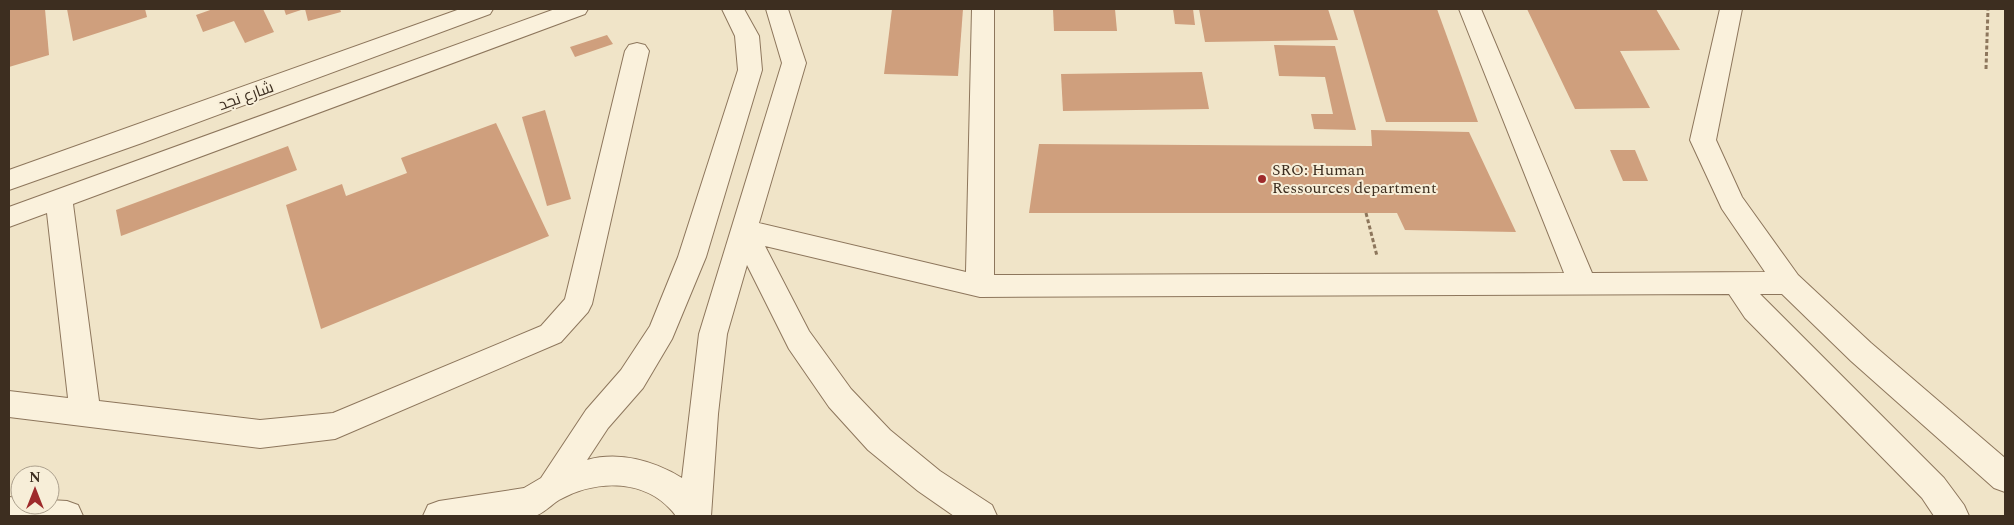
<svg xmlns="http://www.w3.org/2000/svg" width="2014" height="525" font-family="Spectral,Cairo,serif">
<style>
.building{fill:#cf9f7d}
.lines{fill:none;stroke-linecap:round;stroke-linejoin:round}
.minor-casing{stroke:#8d765c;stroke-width:2}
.path{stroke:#8d765c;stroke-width:3;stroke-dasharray:4 2.5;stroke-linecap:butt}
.minor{fill:#faf1dc;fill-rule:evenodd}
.poi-dot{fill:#9e2a2b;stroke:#f7eed8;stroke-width:2}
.labels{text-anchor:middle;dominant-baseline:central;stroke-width:4;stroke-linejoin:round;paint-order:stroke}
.street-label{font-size:16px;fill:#3d2e20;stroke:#f7eed8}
.poi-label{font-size:16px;fill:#3d2e20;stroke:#f7eed8;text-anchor:start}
</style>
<rect width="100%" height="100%" fill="#f0e4c8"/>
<g class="building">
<polygon points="9,9 45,9 49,55 9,67"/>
<polygon points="67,9 145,9 147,17 73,41"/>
<polygon points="213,9 263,9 274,32 245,43 234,21 203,32 196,15"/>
<polygon points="284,9 304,9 286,15"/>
<polygon points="305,9 340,9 341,12 308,21"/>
<polygon points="892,9 963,9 958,76 884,74"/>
<polygon points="1053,9 1115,9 1117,31 1054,31"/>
<polygon points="1173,9 1193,9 1195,25 1175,24"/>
<polygon points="1199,9 1328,9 1338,40 1205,42"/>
<polygon points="1353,9 1437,9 1478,122 1386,122"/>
<polygon points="1527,9 1656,9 1680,50 1620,51 1650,108 1575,109"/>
<polygon points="607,35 613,44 575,57 570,47"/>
<polygon points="1274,45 1335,46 1356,130 1314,129 1311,114 1333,114 1325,77 1279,76"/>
<polygon points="1202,72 1209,109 1063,111 1061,74"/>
<polygon points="545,110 571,199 547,206 522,117"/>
<polygon points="496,123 549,236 321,329 286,205 342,184 346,196 407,173 401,158"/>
<polygon points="1371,130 1469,132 1516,232 1405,230 1397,213 1029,213 1039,144 1372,146"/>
<polygon points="288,146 297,170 121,236 116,210"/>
<polygon points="1610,150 1635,150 1648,181 1623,181"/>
</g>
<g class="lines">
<g class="minor-casing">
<g id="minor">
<polygon points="460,9 493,9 490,14 142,143 9,190 9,170"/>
<polygon points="555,9 588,9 585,14 73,204 99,401 260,420 333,413 541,326 565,299 625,51 629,45 637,43 645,45 649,51 592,304 588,312 561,342 335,439 260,448 9,417 9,391 68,398 47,213 9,227 9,207"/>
<path d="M722,9H744L759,36L762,70L706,257L672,339L643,388L608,428L587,460C620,451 654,461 682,478L699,334L782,63L766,9H788L806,63L759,223L966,272L972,9H994V275L1564,273L1459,9H1481L1592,273L1765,272L1722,209L1690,140L1720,9H1742L1716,140L1742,197L1798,275L1871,343L2005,458V492L1994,488L1851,361L1782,294H1760L1944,478L1964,505L1969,516H1934L1922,498L1745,318L1729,294L980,297L765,246L809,331L851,389L890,430L940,471L992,505L997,516H954L918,491L868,450L829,407L789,349L747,265L727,334L718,414L711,516H676C649,479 598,478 559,500C552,504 542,515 534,516C523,518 511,516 499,516C474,516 448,516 423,516L428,505L439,501L524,488L541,478L586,410L621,370L650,326L678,257L738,70L735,36Z"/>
<polygon points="9,497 20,498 20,505 50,505 50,500 67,501 78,505 83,516 9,516"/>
</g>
</g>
<g class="path">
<polyline points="1986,69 1988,9"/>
<polyline points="1366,213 1377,256"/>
</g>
<use href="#minor" class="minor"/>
</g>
<circle class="poi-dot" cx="1262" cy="179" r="5"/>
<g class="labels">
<g class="street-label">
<text transform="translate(246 96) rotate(-20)">شارع نجد</text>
</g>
<g class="poi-label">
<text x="1272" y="170">SRO: Human<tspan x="1272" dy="18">Ressources department</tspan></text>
</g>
</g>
<rect width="2014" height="525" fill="none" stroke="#3d2e20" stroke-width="20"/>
<g transform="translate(35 490)"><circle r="24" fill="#f7eed8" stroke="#ada18e"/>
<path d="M0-4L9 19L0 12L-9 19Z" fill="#9e2a2b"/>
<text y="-8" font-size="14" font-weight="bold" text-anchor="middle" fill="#3d2e20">N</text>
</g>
</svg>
